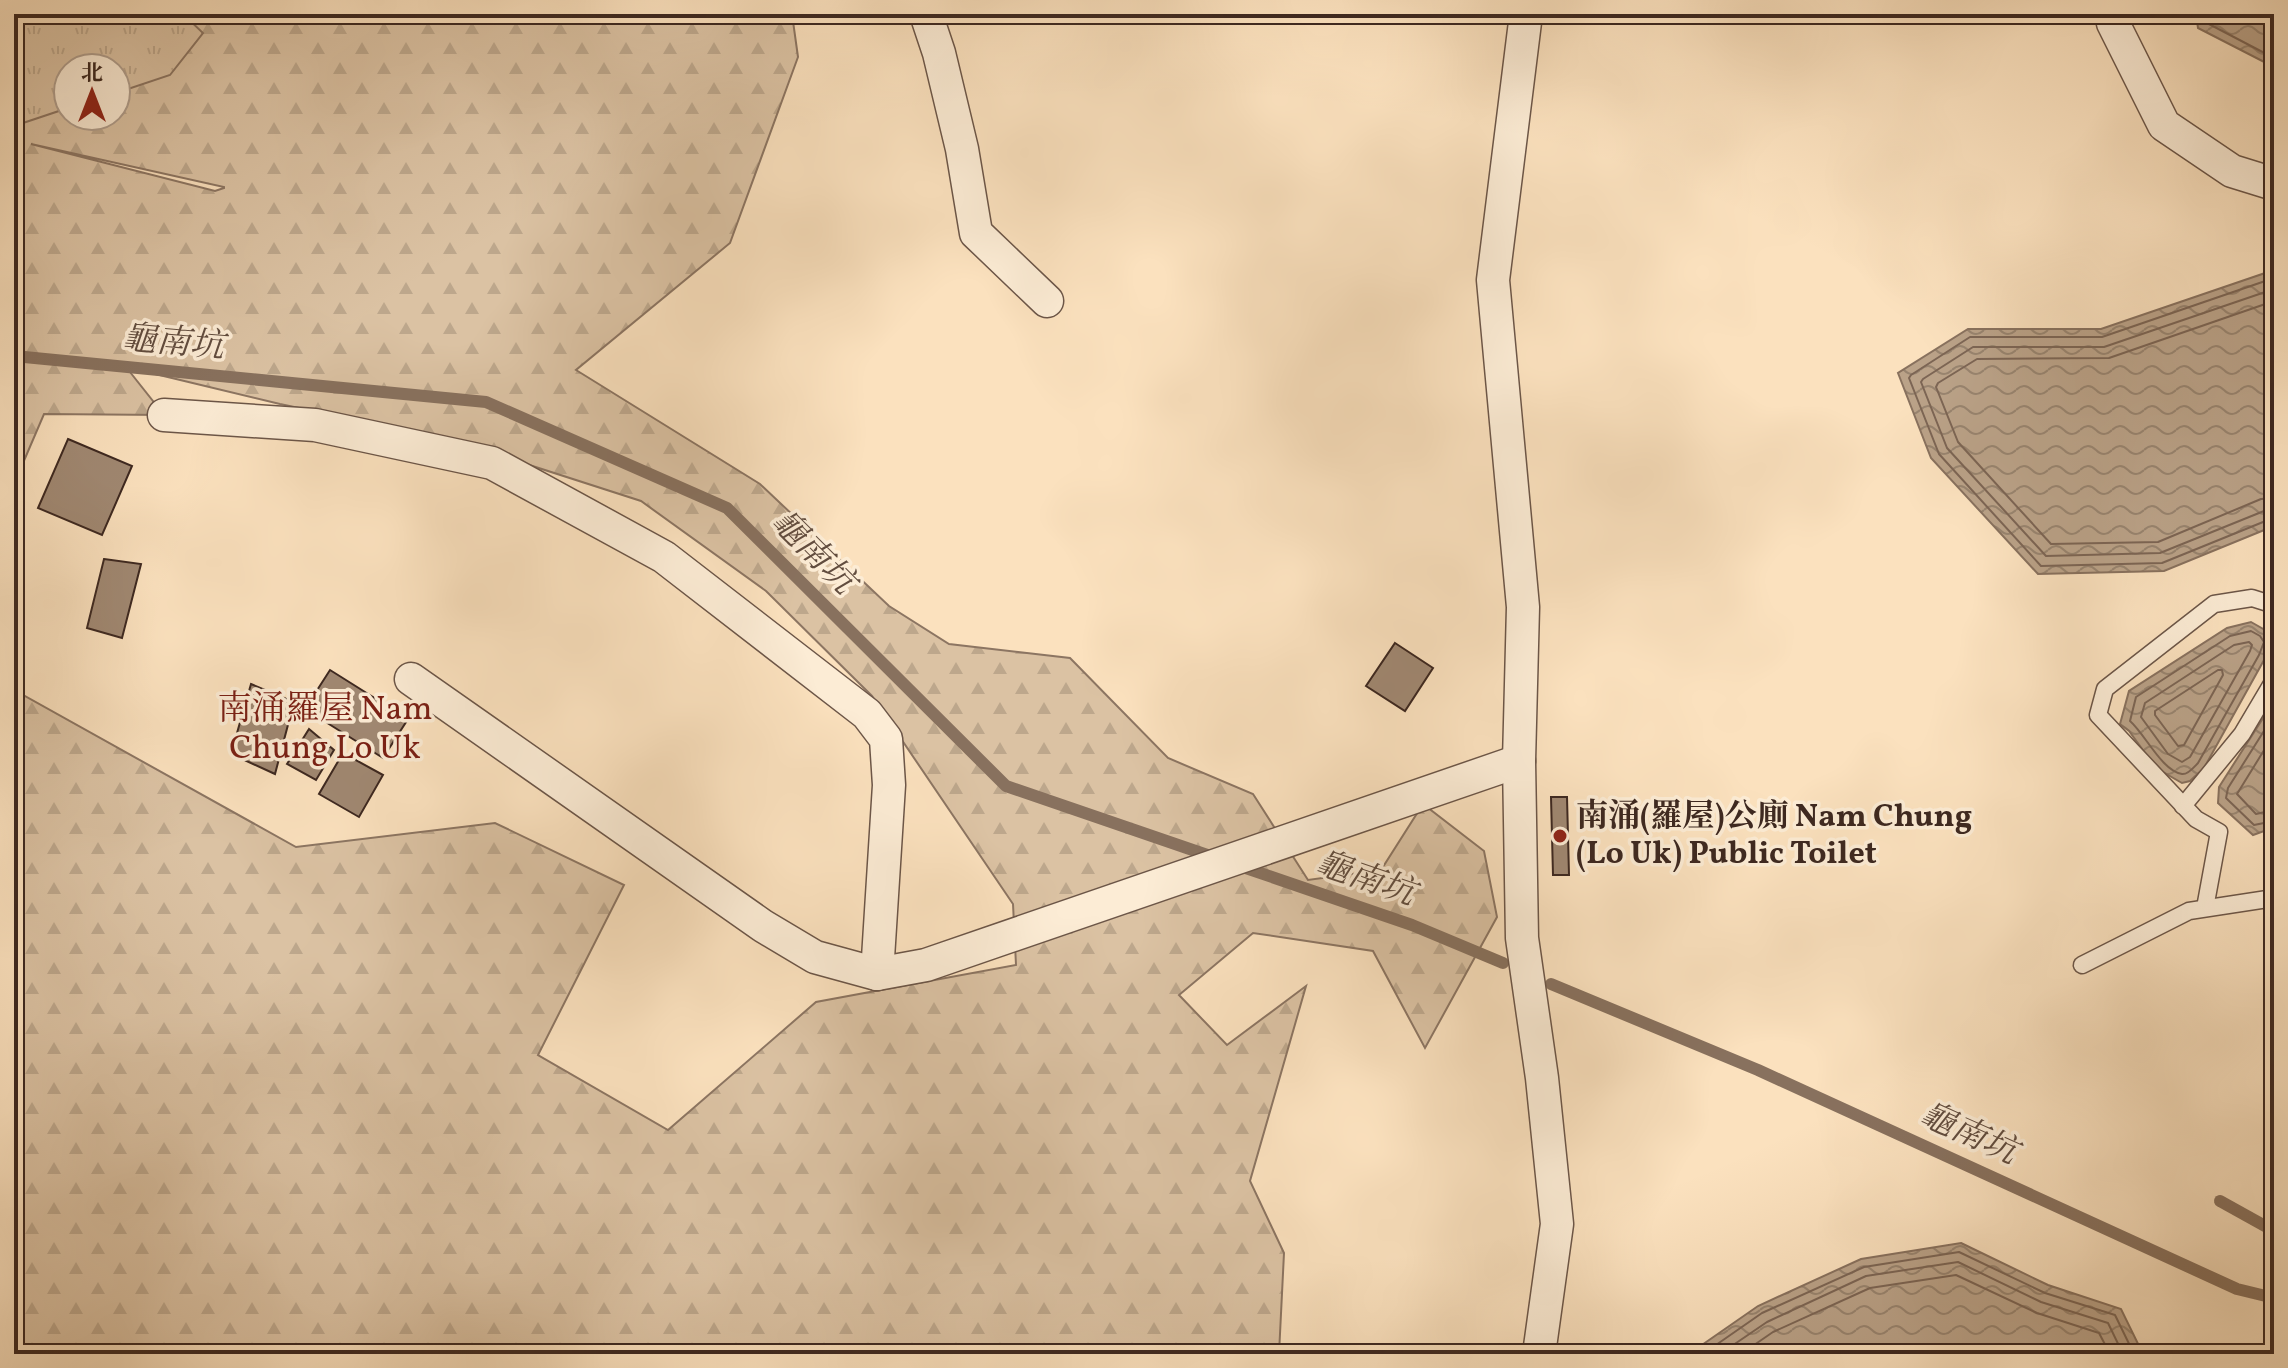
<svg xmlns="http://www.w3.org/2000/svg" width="2288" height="1368" font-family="Vollkorn,'Noto Serif SC',serif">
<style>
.grass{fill:url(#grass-tufts);stroke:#8c7562;stroke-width:2}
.forest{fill:url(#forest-firs);stroke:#8c7562;stroke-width:2;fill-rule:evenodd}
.water{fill:url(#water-waves);stroke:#88715e;stroke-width:2}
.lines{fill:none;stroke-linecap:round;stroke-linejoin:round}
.shore{stroke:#7c6554;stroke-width:2}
.stream{stroke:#88715e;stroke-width:12}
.building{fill:#a08872;stroke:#3d2820;stroke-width:2}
.lane-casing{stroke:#6c5648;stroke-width:19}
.street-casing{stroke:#6c5648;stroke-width:35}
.lane{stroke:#fcecd5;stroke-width:16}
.street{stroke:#fcecd5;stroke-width:32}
.poi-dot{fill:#8f2418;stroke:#fcecd5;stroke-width:3}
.labels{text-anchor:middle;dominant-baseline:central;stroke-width:7;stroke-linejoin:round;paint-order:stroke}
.poi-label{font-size:32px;font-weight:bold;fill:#3d2820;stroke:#fcecd5;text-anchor:start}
.water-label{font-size:34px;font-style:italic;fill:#624d3f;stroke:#fcecd5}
.neighbourhood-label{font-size:34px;fill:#7a1f14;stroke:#fcecd5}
</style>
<defs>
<pattern id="grass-tufts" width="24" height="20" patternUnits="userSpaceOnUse" patternTransform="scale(2)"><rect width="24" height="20" fill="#dbc2a3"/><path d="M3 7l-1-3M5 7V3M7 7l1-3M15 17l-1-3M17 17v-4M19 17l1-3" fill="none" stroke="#bda78c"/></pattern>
<pattern id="forest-firs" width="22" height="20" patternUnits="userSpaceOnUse" patternTransform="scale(2)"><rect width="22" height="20" fill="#dbc2a3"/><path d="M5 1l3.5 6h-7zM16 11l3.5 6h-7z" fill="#bda78c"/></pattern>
<pattern id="water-waves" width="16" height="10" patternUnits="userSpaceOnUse" patternTransform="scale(2)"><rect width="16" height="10" fill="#baa288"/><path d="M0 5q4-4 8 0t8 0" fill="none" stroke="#98846f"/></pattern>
</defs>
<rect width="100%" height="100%" fill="#fbe1be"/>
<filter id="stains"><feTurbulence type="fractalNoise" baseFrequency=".0025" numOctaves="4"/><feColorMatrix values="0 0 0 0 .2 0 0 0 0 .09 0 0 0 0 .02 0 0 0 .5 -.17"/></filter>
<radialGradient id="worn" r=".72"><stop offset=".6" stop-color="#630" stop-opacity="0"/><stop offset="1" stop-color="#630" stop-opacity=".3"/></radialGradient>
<polygon class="grass" points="14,14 183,14 203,32 187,85 116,103 116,68 68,68 68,114 14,128"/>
<path class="forest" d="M183,14H792L798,57L730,243L576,370L760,484L889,606L949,644L1070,658L1168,758L1253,794L1308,880L1381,870L1423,804L1484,851L1497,917L1425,1048L1373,951L1253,933L1179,995L1227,1045L1306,986L1250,1181L1284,1253L1279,1354H14V690L296,847L495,823L624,885L538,1055L668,1130L816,1002L1016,965L1013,904L872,696L766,591L641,501L455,441L280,404L126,367L164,415L44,414L14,484V126L68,108V116H116V93L170,75L203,33ZM31,144L224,187V188L215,191Z"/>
<g class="water">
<polygon points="2196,14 2274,14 2274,67 2198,28"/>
<polygon points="2274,270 2274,526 2164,571 2038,574 1931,458 1898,373 1968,329 2101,329"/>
<polygon points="2251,622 2265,630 2274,642 2204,768 2190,781 2182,783 2156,768 2129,731 2120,724 2129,691 2227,628"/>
<polygon points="2274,701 2274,825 2270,829 2253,835 2218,803 2219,787"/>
<polygon points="1961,1243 2048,1285 2121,1309 2143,1354 1689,1354 1758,1306 1861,1259"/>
</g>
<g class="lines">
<g class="shore">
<polyline points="2204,14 2207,23 2274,58"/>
<polyline points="2274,278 2102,337 1970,337 1911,375 1909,378 1939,454 2041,566 2162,563 2268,520 2274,520"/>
<polyline points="2274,289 2104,347 1973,347 1923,379 1921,382 1947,448 2046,556 2160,553 2264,511 2274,510"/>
<polyline points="2274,301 2109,358 1977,359 1938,383 1936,387 1958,442 2051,544 2158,542 2261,499 2274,498"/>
<path d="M2251,631L2260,636L2264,642L2259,655L2198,763C2194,767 2188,775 2182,774C2162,771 2145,734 2130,721L2136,697L2230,636Z"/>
<polygon points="2249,642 2252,645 2250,651 2190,757 2182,762 2168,754 2141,717 2145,703 2234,645"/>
<polygon points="2218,670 2222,670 2223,675 2184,745 2178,746 2155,715 2155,711"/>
<polyline points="2274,715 2228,788 2226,798 2254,825 2274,821"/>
<polyline points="2274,734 2237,794 2256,814 2274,810"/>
<polyline points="1703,1354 1762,1313 1864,1267 1959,1252 2045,1293 2115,1315 2134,1354"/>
<polyline points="1720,1354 1767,1322 1866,1276 1958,1262 2041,1302 2108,1323 2123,1354"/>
<polyline points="1741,1354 1773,1332 1870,1288 1956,1275 2037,1313 2099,1333 2110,1354"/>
</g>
<g class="stream">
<polyline points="14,356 486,402 727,508 1006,786 1216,858"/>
<polyline points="1237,865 1412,925 1503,963"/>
<polyline points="1551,984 1758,1070 2237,1289 2274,1298"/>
<polyline points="2220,1201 2274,1231"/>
</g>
</g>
<g class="building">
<polygon points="68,439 132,466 102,535 38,508"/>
<polygon points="104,559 141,564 122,638 87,628"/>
<polygon points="1395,643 1433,668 1405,711 1366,686"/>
<polygon points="330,670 408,719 383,758 305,709"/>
<polygon points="251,684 294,702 275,774 231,754"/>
<polygon points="309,729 334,750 316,780 287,764"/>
<polygon points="343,753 383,775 359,817 319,794"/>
<polygon points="1551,797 1567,797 1569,875 1553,875"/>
</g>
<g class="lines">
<g class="lane-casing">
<g id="lane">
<polyline points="2183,806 2242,734 2274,680"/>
<polyline points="2205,908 2219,832 2196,819 2098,715 2105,689 2214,604 2252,598 2274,605"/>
<polyline points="2082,965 2189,911 2274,898"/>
</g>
</g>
<g class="street-casing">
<g id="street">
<polyline points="926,14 939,53 962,149 976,233 1047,301"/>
<polyline points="1526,14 1493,280 1523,607 1519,761 1522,938 1542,1078 1557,1224 1539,1354"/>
<polyline points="2111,14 2113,23 2164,125 2232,171 2274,184"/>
<polyline points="164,415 315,425 492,463 664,557 867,714 886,739 889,785 877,974"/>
<polyline points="411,679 763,926 815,957 877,974 926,965 1519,761"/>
</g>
</g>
<use href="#lane" class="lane"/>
<use href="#street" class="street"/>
</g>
<circle class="poi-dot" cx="1560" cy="836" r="8"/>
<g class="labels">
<g class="poi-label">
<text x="1576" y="818">南涌(羅屋)公廁 Nam Chung<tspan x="1576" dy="37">(Lo Uk) Public Toilet</tspan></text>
</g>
<g class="water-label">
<text transform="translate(173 344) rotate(5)">龜南坑</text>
<text transform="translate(812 553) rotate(45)">龜南坑</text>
<text transform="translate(1365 880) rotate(19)">龜南坑</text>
<text transform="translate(1968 1135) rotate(24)">龜南坑</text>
</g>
<g class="neighbourhood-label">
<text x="325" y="710">南涌羅屋 Nam<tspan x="325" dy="39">Chung Lo Uk</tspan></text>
</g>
</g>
<rect width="2288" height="1368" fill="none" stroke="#fbe1be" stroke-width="48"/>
<rect x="16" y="16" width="2256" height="1336" fill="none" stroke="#3d2820" stroke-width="4"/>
<rect x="24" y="24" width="2240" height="1320" fill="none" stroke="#3d2820" stroke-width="2"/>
<g transform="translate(92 92)"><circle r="38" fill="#fcecd5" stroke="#b09e8d" stroke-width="2"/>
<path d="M0-6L14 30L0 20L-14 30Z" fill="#8f2418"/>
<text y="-12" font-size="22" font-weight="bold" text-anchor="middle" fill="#3d2820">北</text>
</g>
<rect width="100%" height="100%" filter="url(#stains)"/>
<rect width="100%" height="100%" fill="url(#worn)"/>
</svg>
